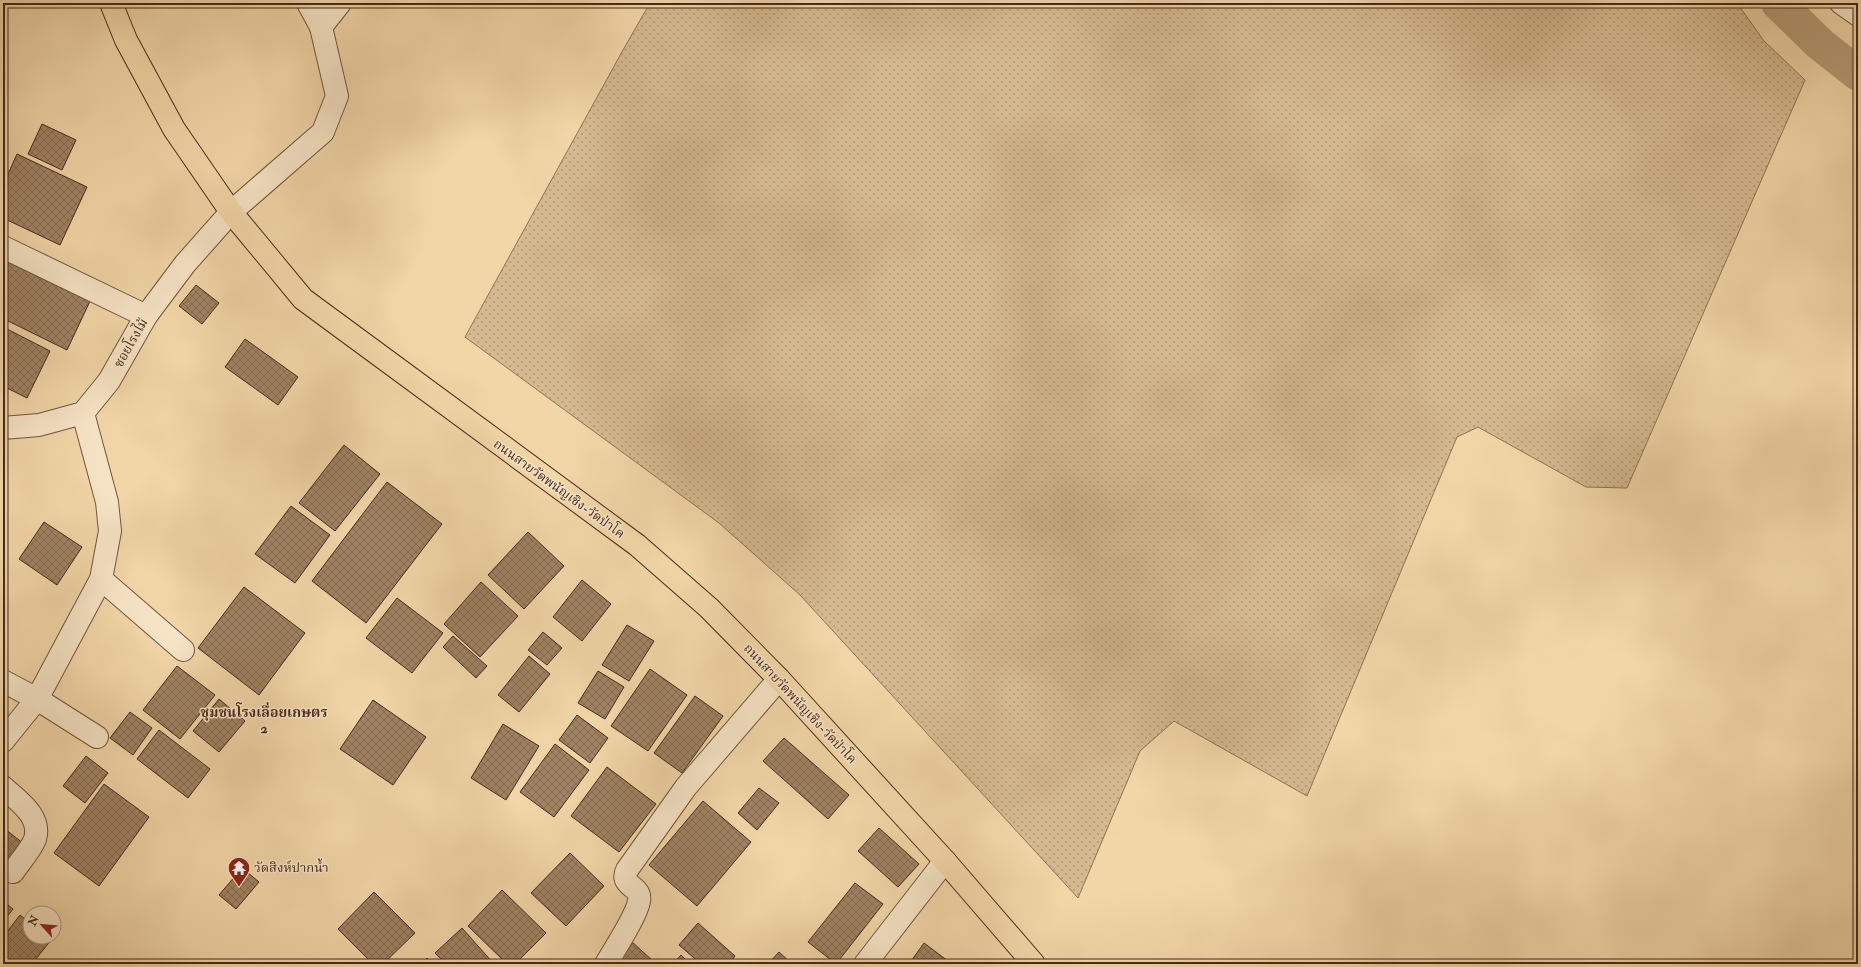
<svg xmlns="http://www.w3.org/2000/svg" width="1861" height="967" font-family="'IM FELL Double Pica','Noto Serif Thai',serif">
<style>
.grass{fill:url(#grass-dots);stroke:#8e7256}
.lines{fill:none;stroke-linecap:round;stroke-linejoin:round}
.canal{stroke:#b89c78;stroke-width:34}
.building{fill:url(#building-cross-hatch);stroke:#472a1b}
.minor-casing{stroke:#72553e;stroke-width:24}
.major-casing{stroke:#472a1b;stroke-width:24}
.minor{stroke:#f7e4c6;stroke-width:22}
.major{stroke:#f2d6a8;stroke-width:22}
.labels{text-anchor:middle;dominant-baseline:central;stroke-width:3;stroke-linejoin:round;paint-order:stroke}
.street-label{font-size:13px;fill:#472a1b;stroke:#f7e4c6}
.poi-label{font-size:13px;fill:#472a1b;stroke:#f7e4c6;text-anchor:start}
.neighbourhood-label{font-size:14px;font-weight:bold;fill:#472a1b;stroke:#f7e4c6}
</style>
<defs>
<pattern id="grass-dots" width="8" height="8" patternUnits="userSpaceOnUse"><rect width="8" height="8" fill="#d5b990"/><path d="M2 2h.1M6 6h.1" fill="none" stroke="#af9775" stroke-width="1.8" stroke-linecap="round"/></pattern>
<pattern id="building-cross-hatch" width="8" height="8" patternUnits="userSpaceOnUse"><rect width="8" height="8" fill="#a08364"/><path d="M0 0l8 8M0 8l8-8" fill="none" stroke="#846b52"/></pattern>
</defs>
<rect width="100%" height="100%" fill="#f2d6a8"/>
<filter id="stains"><feTurbulence type="fractalNoise" baseFrequency=".005" numOctaves="4"/><feColorMatrix values="0 0 0 0 .2 0 0 0 0 .09 0 0 0 0 .02 0 0 0 .5 -.17"/></filter>
<radialGradient id="worn" r=".72"><stop offset=".6" stop-color="#630" stop-opacity="0"/><stop offset="1" stop-color="#630" stop-opacity=".3"/></radialGradient>
<polygon class="grass" points="650,3 1737,3 1764,41 1805,80 1627,488 1586,487 1478,427 1457,437 1307,796 1174,721 1140,751 1078,898 800,595 719,523 465,337 623,50"/>
<g class="lines">
<polyline class="canal" points="1778,3 1820,44 1858,74"/>
</g>
<g class="building">
<polygon points="42,124 76,140 62,170 28,154"/>
<polygon points="17,154 87,187 60,245 3,218 3,185"/>
<polygon points="3,256 91,299 67,350 4,319 3,321"/>
<polygon points="196,285 219,303 202,324 179,306"/>
<polygon points="5,328 50,351 27,398 3,386 3,332"/>
<polygon points="245,339 298,377 278,405 225,367"/>
<polygon points="344,445 380,474 335,531 299,503"/>
<polygon points="387,482 442,524 366,623 312,581"/>
<polygon points="291,506 330,535 295,583 255,554"/>
<polygon points="44,522 82,547 57,585 19,559"/>
<polygon points="528,532 564,566 524,609 488,575"/>
<polygon points="582,580 611,604 582,641 553,617"/>
<polygon points="481,582 518,616 480,657 444,624"/>
<polygon points="244,587 305,633 259,695 198,648"/>
<polygon points="397,598 443,633 412,673 366,638"/>
<polygon points="627,625 654,641 629,681 602,665"/>
<polygon points="543,632 562,648 547,665 528,650"/>
<polygon points="453,636 487,666 476,678 443,647"/>
<polygon points="529,656 550,674 519,712 498,695"/>
<polygon points="177,666 215,695 180,739 143,710"/>
<polygon points="650,669 687,695 648,751 611,726"/>
<polygon points="598,671 624,687 605,719 578,703"/>
<polygon points="695,696 723,716 682,773 654,753"/>
<polygon points="219,699 245,721 219,752 193,731"/>
<polygon points="373,700 426,737 393,785 340,749"/>
<polygon points="130,712 152,728 133,755 110,738"/>
<polygon points="577,715 608,738 590,763 559,740"/>
<polygon points="503,724 539,746 506,800 471,778"/>
<polygon points="159,730 210,769 188,798 137,759"/>
<polygon points="784,738 849,795 828,819 763,761"/>
<polygon points="555,744 589,770 554,817 520,792"/>
<polygon points="86,756 108,773 85,803 63,786"/>
<polygon points="607,767 656,804 619,852 571,816"/>
<polygon points="104,784 149,817 99,886 54,853"/>
<polygon points="759,788 779,803 757,830 738,813"/>
<polygon points="703,801 751,842 697,906 649,865"/>
<polygon points="3,812 7,815 3,821"/>
<polygon points="879,828 919,864 898,887 858,851"/>
<polygon points="5,829 24,844 3,871 3,831"/>
<polygon points="570,853 604,886 566,926 531,893"/>
<polygon points="242,868 259,882 236,909 219,895"/>
<polygon points="855,883 883,904 836,964 808,942"/>
<polygon points="502,890 546,933 515,964 507,964 468,926"/>
<polygon points="374,892 415,933 383,964 373,964 338,929"/>
<polygon points="3,901 13,909 3,922"/>
<polygon points="20,915 30,923 30,937 48,937 51,940 32,964 12,964 3,957 3,937"/>
<polygon points="698,923 735,956 729,964 701,964 679,945"/>
<polygon points="462,928 494,964 446,964 435,953"/>
<polygon points="631,941 653,961 650,964 610,964"/>
<polygon points="924,943 952,964 909,964"/>
<polygon points="779,952 792,964 768,964"/>
<polygon points="681,955 690,964 673,964"/>
<polygon points="427,958 432,964 421,964"/>
</g>
<g class="lines">
<g class="minor-casing">
<g id="minor">
<polyline points="1841,3 1858,15"/>
<polyline points="321,27 340,3"/>
<polyline points="3,247 146,316"/>
<polyline points="3,428 39,425 83,413 109,381 146,316 185,264 231,212 323,132 337,96 321,27 308,3"/>
<polyline points="101,579 183,650"/>
<polyline points="3,681 37,699 97,737"/>
<polyline points="3,741 37,699 101,579 110,531 107,502 83,413"/>
<path d="M3,787C17,800 42,816 35,839C32,848 19,863 13,872"/>
<path d="M606,964C614,950 637,915 639,901C642,885 619,887 627,870L686,787L779,679"/>
<polyline points="865,964 945,861"/>
</g>
</g>
<g class="major-casing">
<polyline id="major" points="111,3 126,40 174,129 231,212 303,299 637,545 709,608 779,679 945,861 1034,964"/>
</g>
<use href="#minor" class="minor"/>
<use href="#major" class="major"/>
</g>
<defs>
<g id="temple-pin" transform="scale(1.15)"><path d="M0 17L-7.5 6A9.5 9.5 0 1 1 7.5 6Z" fill="#8f2418" stroke="#f7e4c6"/><path d="M0-6L5-2H3V0L6.5 2.5H4V6H1.5V3h-3V6H-4V2.5H-6.5L-3 0V-2H-5Z" fill="#fff"/></g>
</defs>
<g fill-rule="evenodd">
<use href="#temple-pin" x="239" y="868"/>
</g>
<g class="labels">
<g class="street-label">
<text transform="translate(131 343) rotate(-60)">ซอยโรงไม้</text>
<text transform="translate(559 489) rotate(36)">ถนนสายวัดพนัญเชิง-วัดป่าโค</text>
<text transform="translate(800 704) rotate(47)">ถนนสายวัดพนัญเชิง-วัดป่าโค</text>
</g>
<g class="poi-label">
<text x="254" y="868">วัดสิงห์ปากน้ำ</text>
</g>
<g class="neighbourhood-label">
<text x="264" y="712">ชุมชนโรงเลื่อยเกษตร<tspan x="264" dy="16">2</tspan></text>
</g>
</g>
<rect width="1861" height="967" fill="none" stroke="#f2d6a8" stroke-width="16"/>
<rect x="4" y="4" width="1853" height="959" fill="none" stroke="#472a1b" stroke-width="2"/>
<rect x="8" y="8" width="1845" height="951" fill="none" stroke="#472a1b"/>
<g transform="translate(42 925) rotate(297)"><circle r="19" fill="#f7e4c6" stroke="#b19a82"/>
<path d="M0-3L7 15L0 10L-7 15Z" fill="#8f2418"/>
<text y="-6" font-size="11" font-weight="bold" text-anchor="middle" fill="#472a1b">N</text>
</g>
<rect width="100%" height="100%" filter="url(#stains)"/>
<rect width="100%" height="100%" fill="url(#worn)"/>
</svg>
